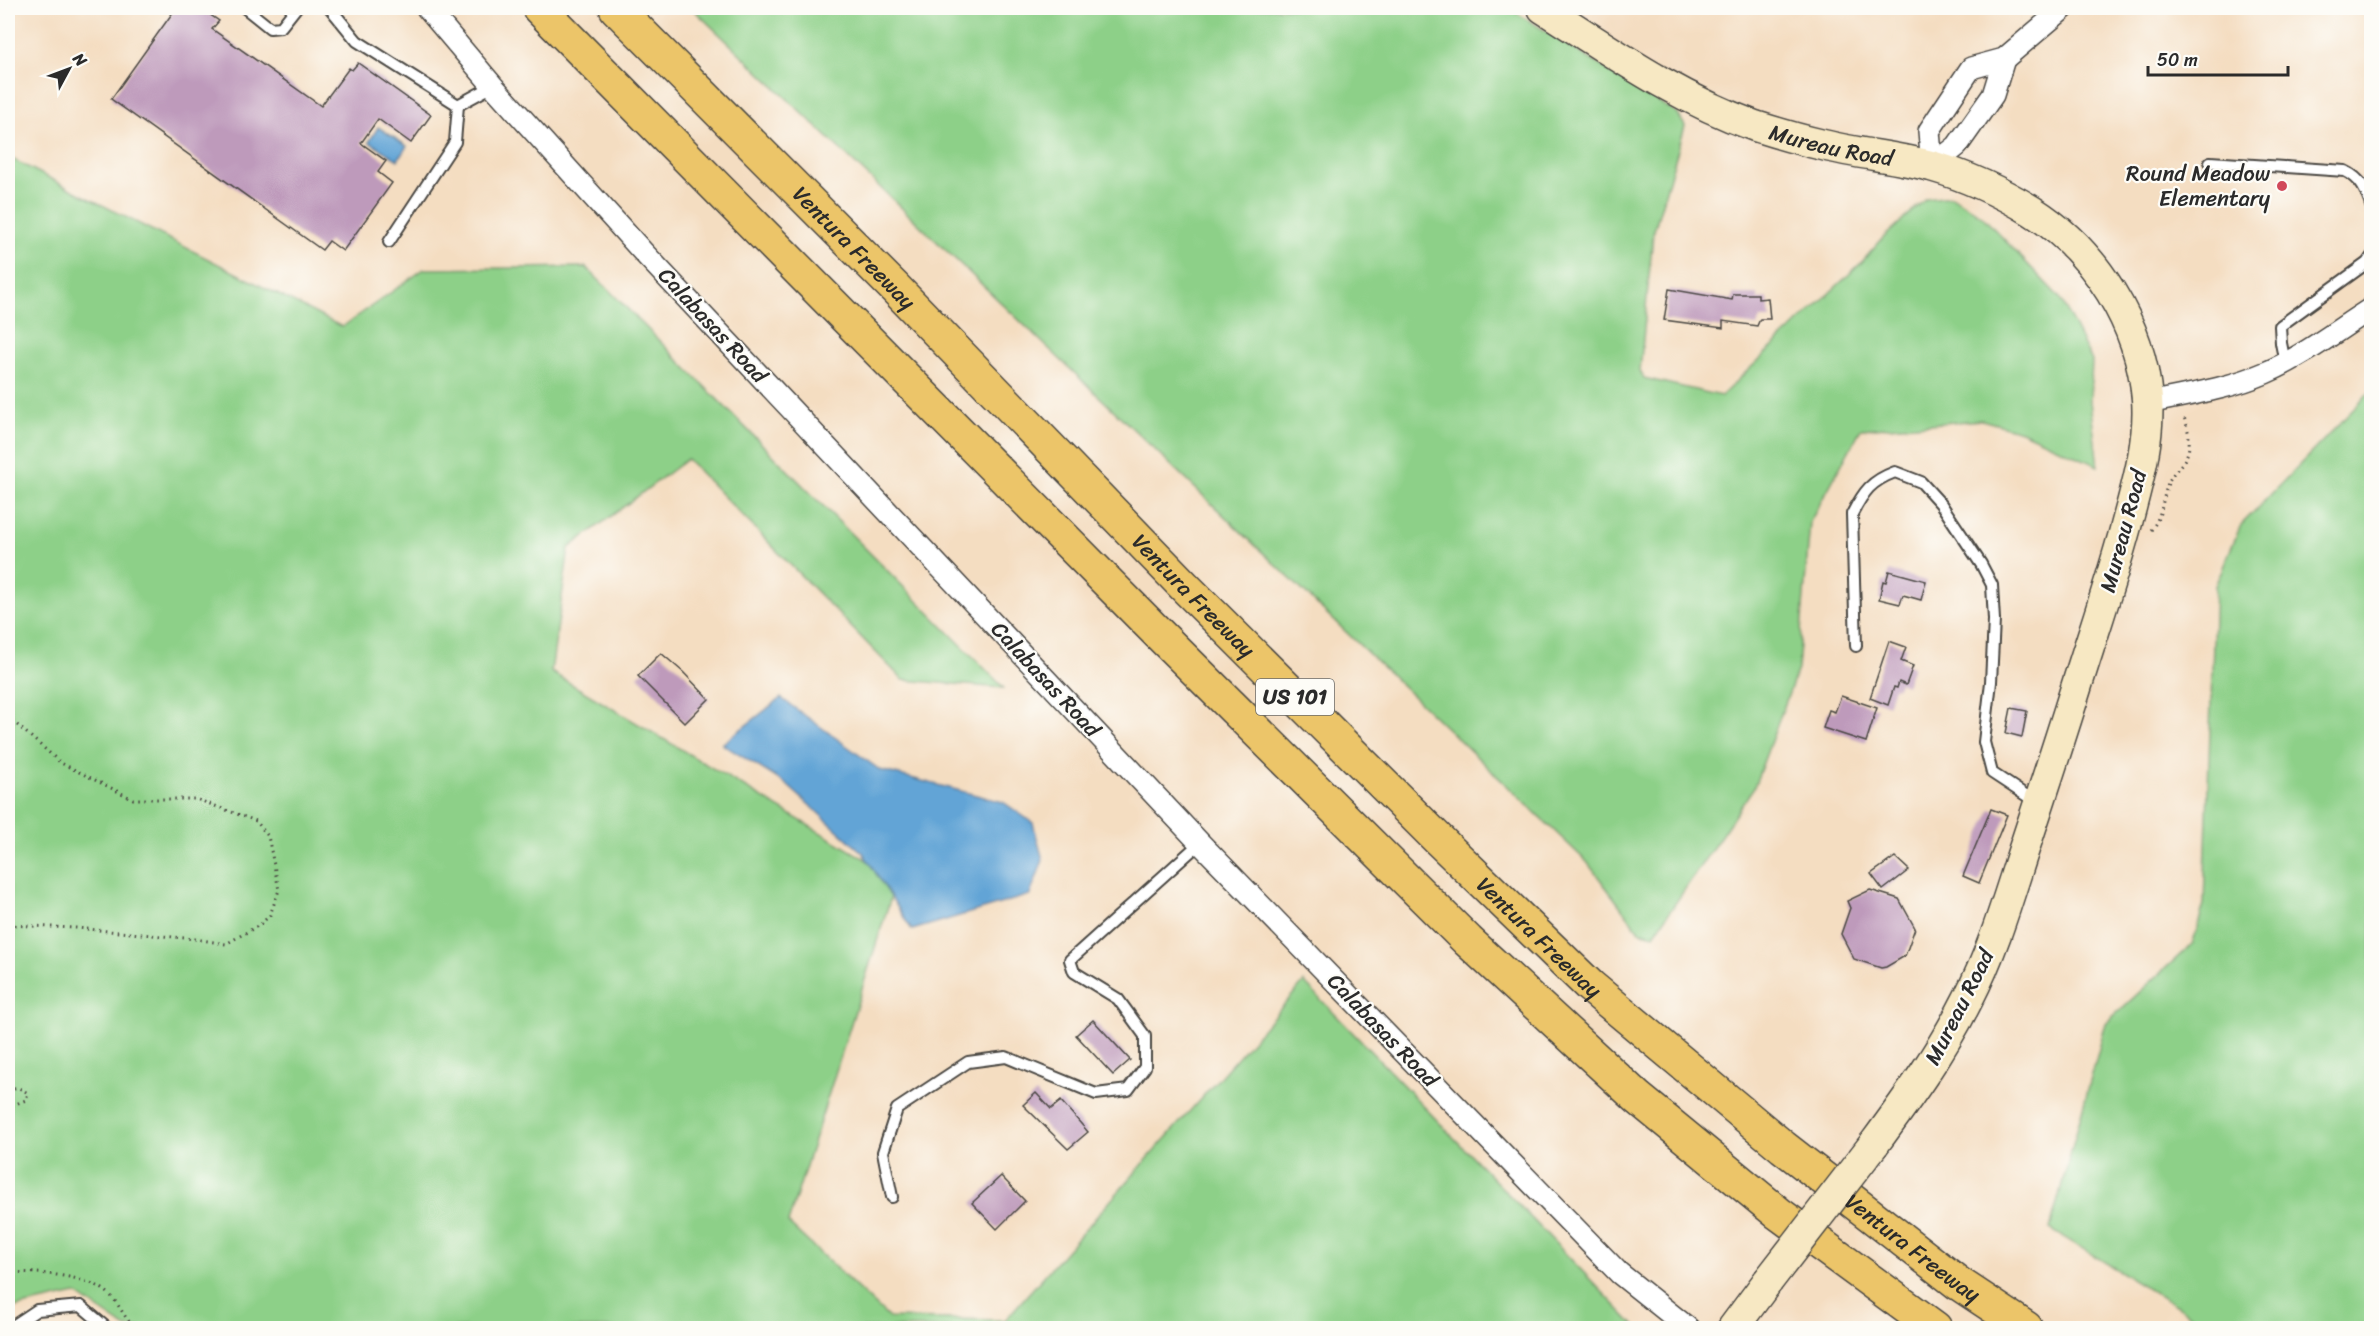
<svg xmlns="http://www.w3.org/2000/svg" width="2379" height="1336" font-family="Sriracha,sans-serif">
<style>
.green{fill:#8dd088;stroke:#5c7e5a;stroke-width:1.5}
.water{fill:#62a4d6;stroke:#466880;stroke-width:1.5}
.building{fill:#be9abb}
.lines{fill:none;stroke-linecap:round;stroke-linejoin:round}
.service-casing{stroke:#494642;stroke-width:14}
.minor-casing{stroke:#494642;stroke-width:24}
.secondary-casing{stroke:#494642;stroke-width:33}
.motorway-casing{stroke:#494642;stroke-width:36}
.path{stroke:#494642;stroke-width:3;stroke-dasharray:1.5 4.5;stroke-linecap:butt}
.service{stroke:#fff;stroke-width:10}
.minor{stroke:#fff;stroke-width:21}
.secondary{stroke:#f7e8c3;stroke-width:30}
.motorway{stroke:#ecc569;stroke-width:33}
.secondary-bridge-casing{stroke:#494642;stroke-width:33;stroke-linecap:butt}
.secondary-bridge{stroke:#f7e8c3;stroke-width:30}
.poi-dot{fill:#d1495b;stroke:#fdfcf7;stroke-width:2}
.labels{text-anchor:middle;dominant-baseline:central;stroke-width:4.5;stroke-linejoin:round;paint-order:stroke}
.shield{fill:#fdfcf7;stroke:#6a6a68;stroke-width:1.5}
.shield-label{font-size:21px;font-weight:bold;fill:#2b2b2b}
.street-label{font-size:22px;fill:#2b2b2b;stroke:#fdfcf7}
.poi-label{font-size:22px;fill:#2b2b2b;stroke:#fdfcf7;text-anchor:end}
</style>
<rect width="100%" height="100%" fill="#fdfcf7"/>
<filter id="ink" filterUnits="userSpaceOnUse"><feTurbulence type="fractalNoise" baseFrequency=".0167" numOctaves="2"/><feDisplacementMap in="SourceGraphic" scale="12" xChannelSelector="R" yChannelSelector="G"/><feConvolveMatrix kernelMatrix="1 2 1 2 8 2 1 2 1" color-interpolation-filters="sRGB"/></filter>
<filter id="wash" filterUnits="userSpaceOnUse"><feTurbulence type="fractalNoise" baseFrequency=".008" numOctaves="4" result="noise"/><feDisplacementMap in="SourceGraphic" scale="24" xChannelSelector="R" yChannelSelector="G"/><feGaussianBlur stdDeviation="1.35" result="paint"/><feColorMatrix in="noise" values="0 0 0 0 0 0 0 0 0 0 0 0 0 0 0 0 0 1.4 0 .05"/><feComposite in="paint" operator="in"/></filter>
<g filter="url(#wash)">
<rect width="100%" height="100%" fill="#f4ddc1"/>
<g class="green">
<polygon points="692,8 1509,8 1678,114 1685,126 1653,234 1640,371 1644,378 1721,396 1861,263 1883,238 1926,199 1952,196 1982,216 2060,298 2092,361 2090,401 2098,466 2021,431 1982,420 1861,429 1810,522 1798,669 1754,787 1654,935 1639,931 1587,862"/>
<polygon points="8,157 342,327 424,269 586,267 1004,688 903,680 687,459 569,548 551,672 897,878 788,1223 889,1318 1005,1320 1304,982 1637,1328 126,1328 76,1294 8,1309"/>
<polygon points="2371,391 2371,1328 2213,1328 2050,1229 2106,1023 2193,943 2204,904 2215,586 2241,525"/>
</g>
<g class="water">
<polygon points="378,127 407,146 398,160 369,142"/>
<polygon points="781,698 880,770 1003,802 1033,823 1043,860 1030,895 912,930 863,853 786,784 722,744"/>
</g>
<g id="blocks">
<g class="building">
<polygon points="176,8 183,8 192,14 197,8 200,8 219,21 212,29 321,106 349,68 352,70 358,63 431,115 411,143 378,119 361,143 386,161 378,172 392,183 343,251 329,241 322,250 111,99"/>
<polygon points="1669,289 1732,300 1733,294 1758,294 1758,299 1768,298 1770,319 1760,319 1757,326 1723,321 1723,328 1664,320"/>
<polygon points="1889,571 1926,581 1921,600 1903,595 1900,604 1879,599 1883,581 1886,582"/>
<polygon points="1889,641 1906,647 1901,661 1913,666 1906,685 1899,682 1897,688 1894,687 1888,705 1870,698"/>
<polygon points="661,653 683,672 709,699 685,723 638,676"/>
<polygon points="1841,696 1877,708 1866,742 1823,728 1829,710 1835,712"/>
<polygon points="2011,708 2027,711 2022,737 2006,733"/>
<polygon points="1991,809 2007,815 1979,883 1963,876"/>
<polygon points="1895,857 1909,870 1883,890 1871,874"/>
<polygon points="1870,890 1899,899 1915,928 1905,956 1886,967 1881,968 1854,959 1841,934 1850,908 1847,901"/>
<polygon points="1093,1020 1130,1060 1113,1075 1076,1035"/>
<polygon points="1036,1093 1051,1109 1061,1101 1088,1132 1068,1149 1023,1105"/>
<polygon points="1001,1176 1025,1201 997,1229 972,1203"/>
</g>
</g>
</g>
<g filter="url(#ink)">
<use href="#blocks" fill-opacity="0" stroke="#494642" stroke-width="1.5"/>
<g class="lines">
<g class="service-casing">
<g id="service">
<polyline points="245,8 270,28 281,27 296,8"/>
<polyline points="330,8 357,41 458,105 493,86"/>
<path d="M2210,162L2345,171C2362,179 2366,191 2372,208"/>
<polyline points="389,242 455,142 458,105"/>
<polyline points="2285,363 2281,343 2280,326 2367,263 2372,256"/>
<path d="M1856,646L1852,514C1864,491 1871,481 1895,472L1921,482L1941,504L1981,564L1992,585L1994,620L1991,682L1984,742L1992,773L2036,802"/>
<polyline points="892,1197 883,1152 897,1109 968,1062 1006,1057 1096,1094 1128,1090 1145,1067 1145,1036 1118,999 1074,972 1070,960 1200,843"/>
<polyline points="10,1328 37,1310 81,1306 107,1328"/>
</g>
</g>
<g class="minor-casing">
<g id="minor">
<polyline points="427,8 493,86 643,252 1200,843 1619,1273 1688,1328"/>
<polyline points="1932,166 1929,131 1971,68 2004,59 2064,8"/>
<polyline points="1932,166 1957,146 1993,95 2004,59"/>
<path d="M2148,403C2186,395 2228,389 2265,373C2303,357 2337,330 2372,308"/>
</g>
</g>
<g class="secondary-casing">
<g id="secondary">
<path id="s1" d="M1543,8C1612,52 1677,98 1755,126C1777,133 1801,140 1823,145C1859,154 1896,157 1931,166C1966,176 2001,192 2032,211C2095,251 2141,324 2147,399C2150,437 2139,478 2129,515C2114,573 2094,630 2076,688C2059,743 2041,797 2023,852C2007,902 1992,953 1968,999C1942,1051 1908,1098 1874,1144"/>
<polyline points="1733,1328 1768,1281"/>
</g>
</g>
<g class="motorway-casing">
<g id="motorway">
<polyline points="539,8 1159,634 1468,941 1638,1098 1778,1213 1935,1328"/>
<path id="s2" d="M616,8L894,287L1187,589L1438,839L1590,986L1783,1147L1958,1283L2026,1328"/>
</g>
</g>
<g class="path">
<path d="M2151,530C2162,516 2162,502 2167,486C2170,476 2177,470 2183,462C2193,449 2189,431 2184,417"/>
<polyline points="8,717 61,763 133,799 196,799 256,821 268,836 279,890 270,915 261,924 226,944 195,939 76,928 8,925"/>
<polyline points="8,1090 19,1088 28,1093 26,1100 8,1107"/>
<path d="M8,1273C33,1271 92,1275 110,1295C120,1305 124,1318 135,1328"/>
</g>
<use href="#service" class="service"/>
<use href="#minor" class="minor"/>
<use href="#secondary" class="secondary"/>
<use href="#motorway" class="motorway"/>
<g class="secondary-bridge-casing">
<polyline id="secondary-bridge" points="1768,1281 1874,1144"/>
</g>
<use href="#secondary-bridge" class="secondary-bridge"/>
</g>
</g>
<circle class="poi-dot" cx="2282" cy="186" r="6"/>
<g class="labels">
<rect class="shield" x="1256" y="679" width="78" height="36" rx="4.5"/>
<g class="shield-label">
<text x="1295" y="697">US 101</text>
</g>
<g class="street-label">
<text stroke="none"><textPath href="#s1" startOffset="322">Mureau Road</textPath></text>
<text stroke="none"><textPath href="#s2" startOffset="338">Ventura Freeway</textPath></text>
<text transform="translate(713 325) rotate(47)">Calabasas Road</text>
<text transform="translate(2123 531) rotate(-75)">Mureau Road</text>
<text stroke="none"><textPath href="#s2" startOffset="824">Ventura Freeway</textPath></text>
<text transform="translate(1046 679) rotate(47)">Calabasas Road</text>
<text stroke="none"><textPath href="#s2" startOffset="1310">Ventura Freeway</textPath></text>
<text transform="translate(1959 1007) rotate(-63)">Mureau Road</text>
<text transform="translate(1383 1030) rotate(46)">Calabasas Road</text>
<text stroke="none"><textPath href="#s2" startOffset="1796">Ventura Freeway</textPath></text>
</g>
<g class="poi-label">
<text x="2270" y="173">Round Meadow<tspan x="2270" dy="25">Elementary</tspan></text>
</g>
</g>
<rect width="2379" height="1336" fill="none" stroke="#fdfcf7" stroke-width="30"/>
<g transform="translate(69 69) rotate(49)" stroke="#fdfcf7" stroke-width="4.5" paint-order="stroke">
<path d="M0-4.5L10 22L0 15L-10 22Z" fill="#2b2b2b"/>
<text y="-9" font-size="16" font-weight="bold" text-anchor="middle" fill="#2b2b2b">N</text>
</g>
<path d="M2148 66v9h140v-9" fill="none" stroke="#2b2b2b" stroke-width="3"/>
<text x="2157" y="66" font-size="18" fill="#2b2b2b" stroke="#fdfcf7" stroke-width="4.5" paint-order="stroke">50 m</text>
</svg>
